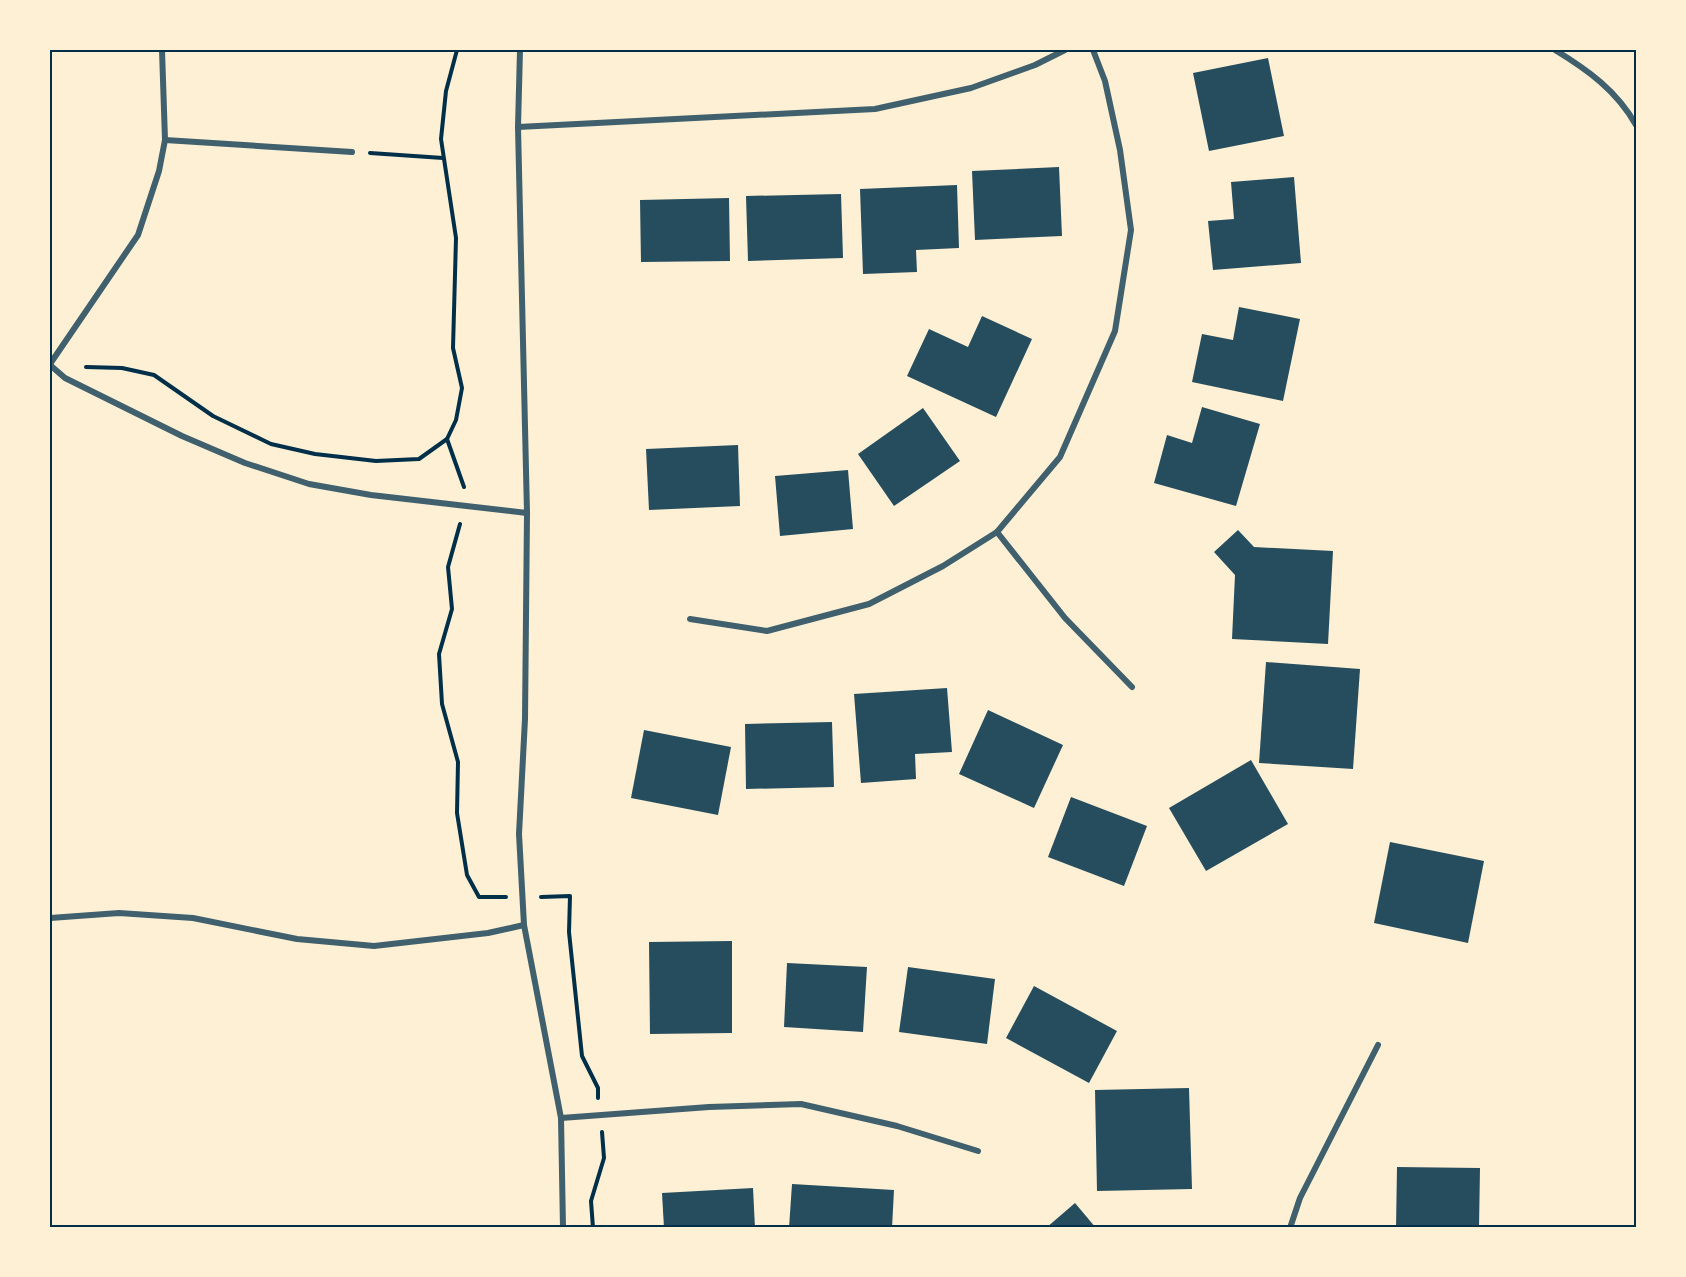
<svg xmlns="http://www.w3.org/2000/svg" width="1686" height="1277" font-family="'Fira Sans',sans-serif">
<style>
.building{fill:#264d5e}
.lines{fill:none;stroke-linecap:round;stroke-linejoin:round}
.path{stroke:#003049;stroke-width:4}
.minor{stroke:#3f606c;stroke-width:6}
.neatline{fill:none;stroke:#003049;stroke-width:2}
</style>
<rect width="100%" height="100%" fill="#fdf0d5"/>
<g class="building">
<polygon points="1268,58 1284,136 1209,151 1193,73"/>
<polygon points="1059,167 1062,236 975,240 972,171"/>
<polygon points="1294,177 1301,263 1213,270 1208,221 1234,219 1231,182"/>
<polygon points="957,185 959,248 916,250 917,272 863,274 860,189"/>
<polygon points="841,194 843,258 748,261 746,196"/>
<polygon points="729,198 730,261 641,262 640,200"/>
<polygon points="1239,307 1300,319 1283,401 1192,382 1202,334 1233,340"/>
<polygon points="982,316 1032,339 996,417 907,376 929,329 968,347"/>
<polygon points="1202,407 1260,424 1236,506 1154,483 1167,435 1192,443"/>
<polygon points="923,408 960,461 894,506 858,454"/>
<polygon points="738,445 740,506 649,510 646,449"/>
<polygon points="848,470 853,529 780,536 775,476"/>
<polygon points="1238,530 1254,547 1333,551 1328,644 1232,639 1235,575 1214,552"/>
<polygon points="1266,662 1360,669 1353,769 1259,763"/>
<polygon points="947,688 952,752 915,754 916,779 861,783 854,694"/>
<polygon points="988,710 1063,745 1034,808 959,774"/>
<polygon points="832,722 834,787 746,789 745,724"/>
<polygon points="644,730 731,747 718,815 631,798"/>
<polygon points="1251,760 1288,824 1206,871 1169,808"/>
<polygon points="1071,797 1147,826 1124,886 1048,857"/>
<polygon points="1390,842 1484,861 1468,943 1374,923"/>
<polygon points="732,941 732,1033 650,1034 649,942"/>
<polygon points="787,963 867,967 863,1032 784,1027"/>
<polygon points="908,967 995,979 987,1044 899,1032"/>
<polygon points="1034,986 1117,1031 1089,1083 1006,1038"/>
<polygon points="1189,1088 1192,1189 1097,1191 1095,1090"/>
<polygon points="1397,1167 1480,1168 1479,1228 1396,1228"/>
<polygon points="792,1184 894,1190 892,1228 789,1228"/>
<polygon points="753,1188 755,1228 664,1228 662,1193"/>
<polygon points="1075,1203 1096,1228 1046,1228"/>
</g>
<g class="lines">
<g class="path">
<polyline points="370,153 443,158"/>
<polyline points="86,367 122,368 154,375 213,416 271,444 315,454 376,461 419,459 447,439 464,487"/>
<polyline points="447,439 456,420 462,388 453,348 456,238 441,139 446,91 457,50"/>
<polyline points="460,524 448,567 452,609 439,654 442,704 458,762 457,813 467,875 479,897 506,897"/>
<polyline points="541,897 570,896 569,932 582,1056 598,1088 598,1098"/>
<polyline points="593,1228 591,1201 604,1158 602,1132"/>
</g>
<g class="minor">
<polyline points="520,50 518,127 527,513 525,719 519,834 524,925 561,1118 563,1228"/>
<path d="M1555,50C1588,70 1617,91 1636,125"/>
<polyline points="518,127 875,109 971,88 1035,65 1065,50"/>
<polyline points="165,140 352,152"/>
<polyline points="50,364 138,235 159,171 165,140 162,50"/>
<polyline points="50,365 65,378 182,436 245,463 309,484 371,495 527,513"/>
<polyline points="997,532 1065,618 1132,687"/>
<polyline points="690,619 767,631 869,604 943,566 997,532 1060,457 1115,331 1131,230 1120,150 1105,81 1093,50"/>
<polyline points="50,918 119,913 193,918 297,939 374,946 488,933 524,925"/>
<polyline points="561,1118 709,1107 801,1104 897,1126 978,1151"/>
<polyline points="1290,1228 1300,1198 1378,1045"/>
</g>
</g>
<rect width="1686" height="1277" fill="none" stroke="#fdf0d5" stroke-width="102"/>
<rect x="51" y="51" width="1584" height="1175" class="neatline"/>
</svg>
